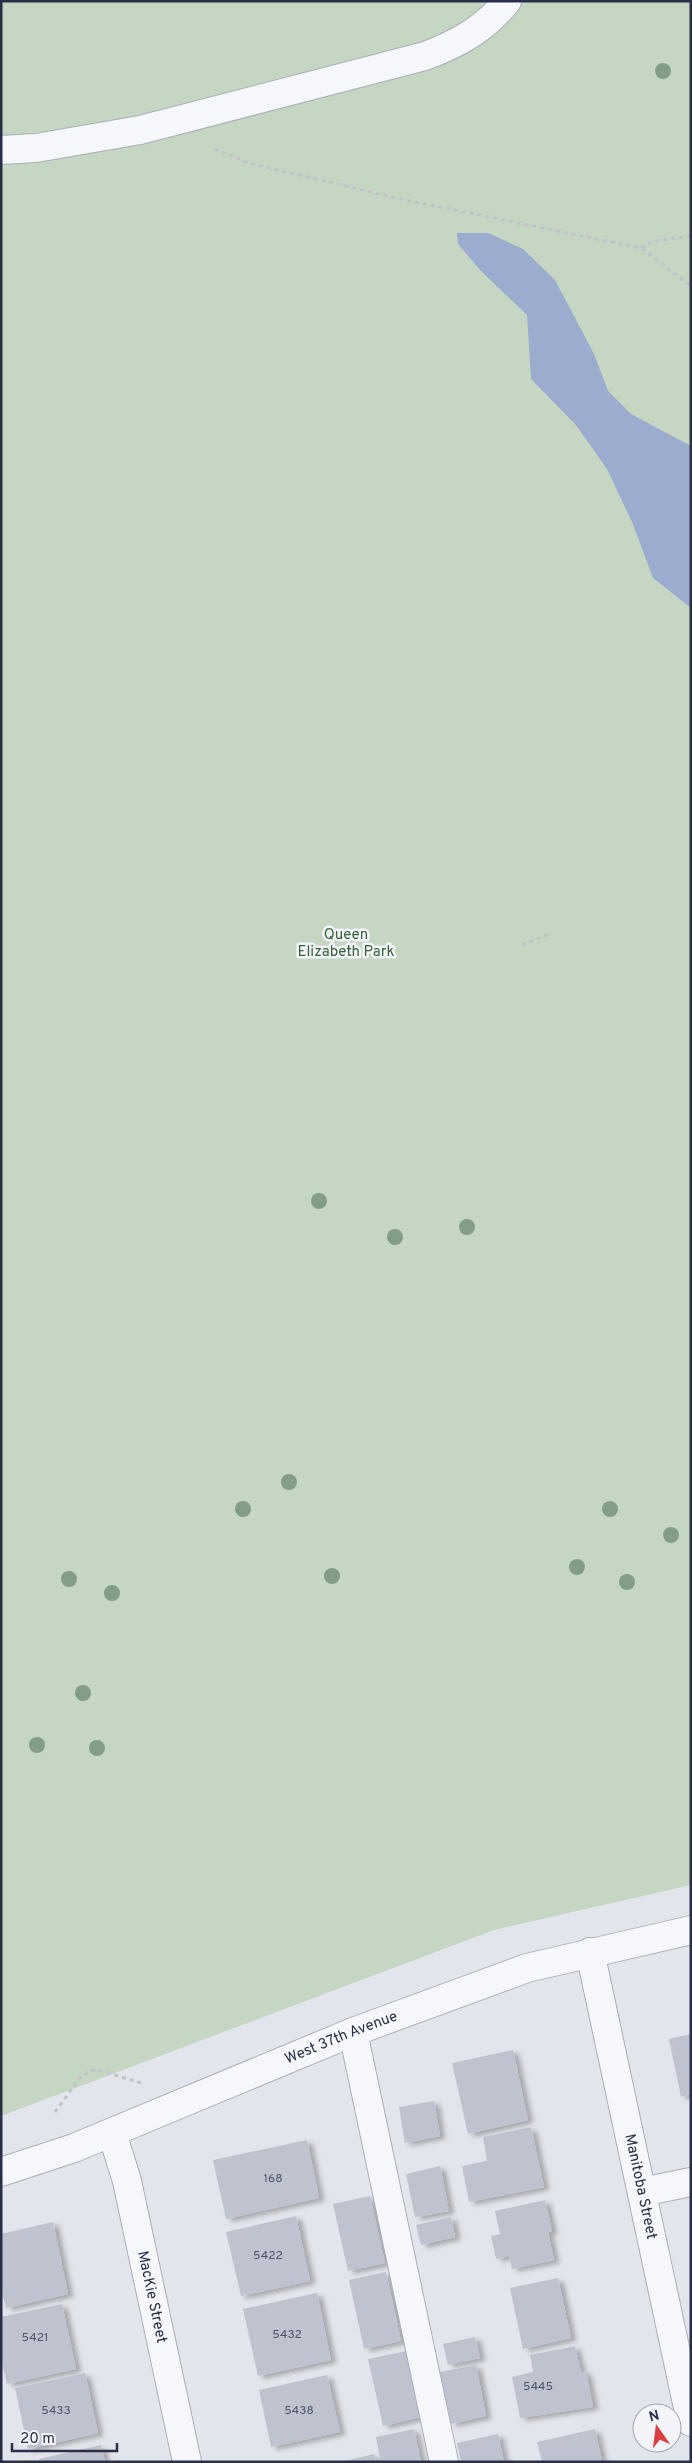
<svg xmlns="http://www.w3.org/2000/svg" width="692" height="2463" font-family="Overpass,sans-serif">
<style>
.green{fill:#c5d6c3}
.water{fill:#9bacce}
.building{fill:#bfc3cf;filter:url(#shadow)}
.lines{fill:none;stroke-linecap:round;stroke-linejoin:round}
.minor-casing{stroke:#abaeba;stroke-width:30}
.path{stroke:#c1c3cb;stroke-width:3;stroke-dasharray:4 4;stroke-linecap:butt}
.minor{stroke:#f6f7fa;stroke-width:28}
.tree{fill:#849d87}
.labels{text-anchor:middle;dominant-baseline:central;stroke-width:5;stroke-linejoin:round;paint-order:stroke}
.number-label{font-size:12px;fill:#4e5468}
.park-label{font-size:15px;fill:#376235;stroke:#f3f4f9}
.street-label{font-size:15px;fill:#292f46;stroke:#f3f4f9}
</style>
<defs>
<filter id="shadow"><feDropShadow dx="5.5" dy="3" stdDeviation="2.5" flood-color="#0004"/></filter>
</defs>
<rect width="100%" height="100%" fill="#e3e5ec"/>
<polygon class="green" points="1,1 691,1 691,1885 494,1930 1,2116"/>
<polygon class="water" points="457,233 488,233 523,249 555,280 594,354 608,391 631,414 691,446 691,608 653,578 632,522 607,469 576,425 531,379 527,315 481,271 458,244"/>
<g class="building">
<polygon points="691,2034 691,2094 681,2097 669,2039"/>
<polygon points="513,2050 528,2120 468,2134 452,2063"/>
<polygon points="434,2101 440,2136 405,2143 399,2107"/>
<polygon points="531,2127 544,2187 469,2202 462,2166 487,2161 483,2137"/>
<polygon points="307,2140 319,2198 226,2219 213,2160"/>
<polygon points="440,2166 449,2211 415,2217 406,2174"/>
<polygon points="370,2196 385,2263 348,2271 333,2204"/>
<polygon points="545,2200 552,2231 548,2232 554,2260 512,2269 509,2256 496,2259 491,2236 500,2234 495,2211"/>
<polygon points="296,2216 310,2281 241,2296 226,2232"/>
<polygon points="451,2217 455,2237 421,2245 416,2225"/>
<polygon points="53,2222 68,2294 6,2308 1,2288 1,2234"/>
<polygon points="386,2272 401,2341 364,2349 349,2280"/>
<polygon points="558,2278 571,2338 523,2349 510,2288"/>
<polygon points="317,2293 331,2360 258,2376 243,2309"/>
<polygon points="62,2304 76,2369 7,2384 1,2358 1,2317"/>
<polygon points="475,2337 480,2358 448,2365 443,2344"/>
<polygon points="575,2346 581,2372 586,2371 593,2407 520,2418 512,2377 533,2372 530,2355"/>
<polygon points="406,2351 421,2417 383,2426 368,2359"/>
<polygon points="476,2365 486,2416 451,2424 440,2372"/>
<polygon points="85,2373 98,2433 28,2449 15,2388"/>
<polygon points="327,2375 340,2432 271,2447 259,2390"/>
<polygon points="414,2429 421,2462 381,2462 376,2437"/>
<polygon points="595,2429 602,2462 542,2462 537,2442"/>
<polygon points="498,2434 504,2462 461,2462 457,2443"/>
<polygon points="101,2445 105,2462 40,2462 39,2459"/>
<polygon points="374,2454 376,2462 345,2462 345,2461"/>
</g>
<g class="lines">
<g class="minor-casing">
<g id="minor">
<path d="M1,150L36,148L140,130L425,56C457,44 485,29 507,1"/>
<path id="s1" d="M590,1952L691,2422"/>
<polyline points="353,2032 444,2462"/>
<path id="s2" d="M112,2133L127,2181L187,2462"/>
<path id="s3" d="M1,2172L74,2148L353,2032L527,1968L691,1930"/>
<polyline points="642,2192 691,2182"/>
</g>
</g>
<g class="path">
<polyline points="214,149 249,163 396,198 641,248 691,286"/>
<polyline points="641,248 654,241 691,236"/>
<polyline points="522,945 552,933"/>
<polyline points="55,2112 80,2078 90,2070 102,2071 141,2083"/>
</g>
<use href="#minor" class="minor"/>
</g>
<g class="tree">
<circle cx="663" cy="71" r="8"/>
<circle cx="319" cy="1201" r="8"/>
<circle cx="467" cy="1227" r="8"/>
<circle cx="395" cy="1237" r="8"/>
<circle cx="289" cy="1482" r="8"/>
<circle cx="243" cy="1509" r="8"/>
<circle cx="610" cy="1509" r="8"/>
<circle cx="671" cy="1535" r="8"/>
<circle cx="577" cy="1567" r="8"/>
<circle cx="332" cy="1576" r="8"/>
<circle cx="69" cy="1579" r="8"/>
<circle cx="627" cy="1582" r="8"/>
<circle cx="112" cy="1593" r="8"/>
<circle cx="83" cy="1693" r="8"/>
<circle cx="37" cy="1745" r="8"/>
<circle cx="97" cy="1748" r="8"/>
</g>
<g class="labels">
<g class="number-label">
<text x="273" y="2179">168</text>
<text x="268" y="2256">5422</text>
<text x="287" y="2335">5432</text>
<text x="35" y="2338">5421</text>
<text x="538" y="2387">5445</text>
<text x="56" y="2411">5433</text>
<text x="299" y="2411">5438</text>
</g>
<g class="park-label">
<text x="346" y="935">Queen<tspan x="346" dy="17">Elizabeth Park</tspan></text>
</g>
<g class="street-label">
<text stroke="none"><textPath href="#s3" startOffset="366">West 37th Avenue</textPath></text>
<text stroke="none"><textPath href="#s1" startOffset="240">Manitoba Street</textPath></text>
<text stroke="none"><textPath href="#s2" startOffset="169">MacKie Street</textPath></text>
</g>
</g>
<rect width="692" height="2463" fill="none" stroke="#292f46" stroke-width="5"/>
<g transform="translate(657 2428) rotate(346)"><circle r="24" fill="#f3f4f9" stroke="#a2a5b1"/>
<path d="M0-4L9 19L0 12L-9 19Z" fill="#d93f3f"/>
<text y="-8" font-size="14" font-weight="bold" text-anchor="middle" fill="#292f46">N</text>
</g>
<path d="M12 2443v8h105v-8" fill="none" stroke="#292f46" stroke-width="2.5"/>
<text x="20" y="2443" font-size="15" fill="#292f46" stroke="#f3f4f9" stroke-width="4" paint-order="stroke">20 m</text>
</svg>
